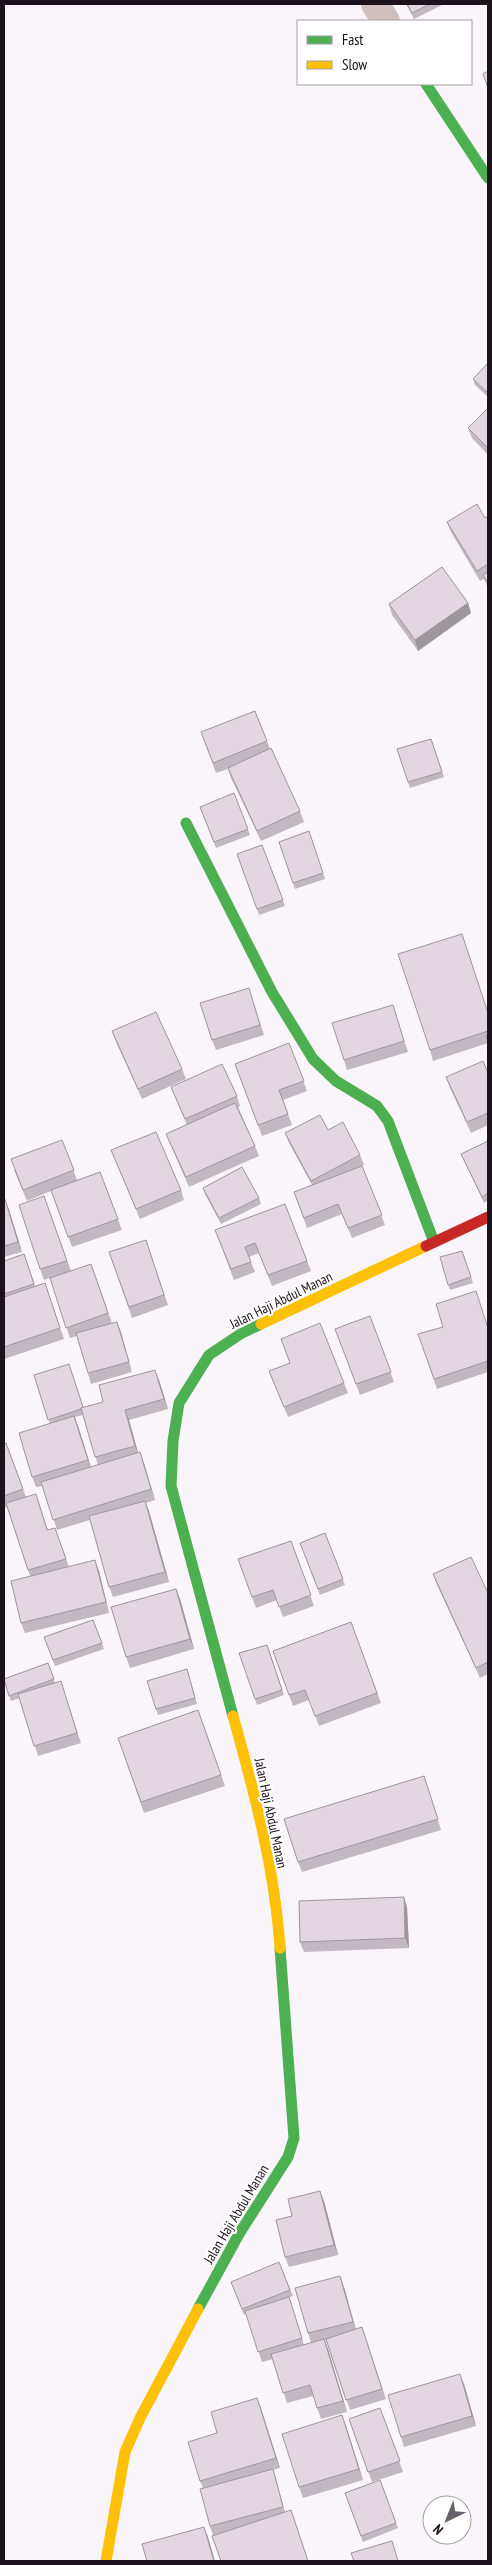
<svg xmlns="http://www.w3.org/2000/svg" width="492" height="2565" font-family="'PT Sans Narrow',sans-serif">
<style>
.lines{fill:none;stroke-linecap:round;stroke-linejoin:round}
.street{stroke:#d0c0bd;stroke-width:28}
.fast{stroke:#4caf50;stroke-width:11}
.slow{stroke:#ffc107;stroke-width:11}
.jam{stroke:#c62828;stroke-width:11}
.wall{fill:#c2b8c1;fill-rule:evenodd}
.shaded-wall{fill:#9e969d}
.building{fill:#e2d6e0;stroke:#9e969d}
.labels{text-anchor:middle;dominant-baseline:central;stroke-width:4.5;stroke-linejoin:round;paint-order:stroke}
.street-label{font-size:14px;fill:#1b121b;stroke:#fff}
</style>
<rect width="100%" height="100%" fill="#faf5fa"/>
<g class="lines">
<polyline class="street" points="375,4 386,21"/>
<g class="fast">
<polyline points="426,84 488,178"/>
<polyline points="186,823 272,992 313,1059 336,1081 377,1106 388,1121 434,1242"/>
<polyline points="233,1716 171,1486 173,1441 179,1403 209,1355 242,1333 261,1324"/>
<polyline points="198,2309 239,2234 288,2157 294,2138 280,1948"/>
</g>
<g class="slow">
<polyline points="261,1324 426,1246"/>
<path d="M233,1716C254,1791 275,1870 280,1948"/>
<polyline points="106,2561 125,2452 140,2418 198,2309"/>
</g>
<polyline class="jam" points="426,1246 488,1217"/>
</g>
<g class="wall">
<polygon points="406,4 444,4 414,19"/>
<polygon points="488,363 488,397 475,385 473,379"/>
<polygon points="488,408 488,455 472,438 468,428"/>
<polygon points="488,516 488,588 484,579 480,581 451,532 447,522 485,518"/>
<polygon points="468,603 471,613 418,651 392,615 389,604"/>
<polygon points="255,711 270,749 300,811 304,822 261,841 231,778 228,769 216,773 201,732"/>
<polygon points="431,739 444,777 410,788 397,749"/>
<polygon points="234,793 250,835 216,848 200,807"/>
<polygon points="309,831 325,879 295,889 279,842"/>
<polygon points="262,845 285,906 259,915 237,854"/>
<polygon points="249,988 264,1035 216,1050 212,1040"/>
<polygon points="393,1005 408,1052 347,1070 344,1060"/>
<polygon points="488,1012 488,1043 433,1061 430,1050"/>
<polygon points="112,1031 182,1069 186,1079 142,1099 116,1042"/>
<polygon points="289,1043 307,1091 283,1100 292,1125 262,1136 235,1064"/>
<polygon points="488,1073 488,1125 471,1133 450,1088 446,1077"/>
<polygon points="171,1087 237,1096 240,1106 238,1107 255,1146 259,1156 189,1187 170,1144 166,1134 187,1125"/>
<polygon points="328,1130 360,1155 364,1165 362,1166 385,1225 352,1238 342,1214 307,1228 294,1192 312,1185 289,1143 285,1133"/>
<polygon points="62,1140 77,1180 100,1172 122,1230 72,1247 51,1191 27,1201 14,1170"/>
<polygon points="488,1141 488,1200 484,1203 461,1154"/>
<polygon points="111,1150 181,1190 184,1200 140,1219"/>
<polygon points="203,1188 259,1198 261,1204 221,1224 205,1194"/>
<polygon points="44,1196 71,1271 44,1280 40,1269"/>
<polygon points="4,1200 9,1210 22,1252 4,1257"/>
<polygon points="285,1204 311,1271 272,1286 259,1253 249,1257 255,1272 234,1280 215,1230"/>
<polygon points="146,1240 168,1305 132,1318 109,1252"/>
<polygon points="462,1251 473,1283 450,1290 448,1285"/>
<polygon points="24,1254 35,1286 45,1283 64,1339 4,1359 4,1261"/>
<polygon points="91,1264 112,1323 117,1322 132,1372 91,1384 77,1336 70,1338 50,1278"/>
<polygon points="370,1316 394,1382 360,1395 335,1329"/>
<polygon points="443,1327 488,1328 488,1372 437,1389 418,1334"/>
<polygon points="269,1371 344,1383 348,1393 288,1417"/>
<path d="M34,1375L83,1407L103,1402L159,1380L168,1409L129,1420L138,1453L140,1452L155,1500L146,1503L169,1582L113,1597L109,1587L90,1520L57,1530L43,1486L36,1487L32,1477L50,1423ZM83,1415L98,1465L91,1467L75,1417Z"/>
<polygon points="6,1443 26,1497 36,1494 48,1530 55,1528 69,1567 99,1571 109,1613 25,1633 21,1623 30,1576 7,1507 4,1508 4,1444"/>
<polygon points="325,1533 345,1585 320,1595 300,1543"/>
<polygon points="291,1541 314,1606 283,1617 277,1600 256,1608 238,1559"/>
<polygon points="433,1574 488,1593 488,1674 480,1678 437,1585"/>
<polygon points="176,1589 180,1599 194,1649 130,1668 126,1657"/>
<polygon points="93,1620 104,1649 55,1666 44,1637"/>
<polygon points="351,1622 381,1703 319,1726 309,1700 293,1706 273,1651"/>
<polygon points="267,1645 284,1695 257,1705 239,1653"/>
<polygon points="48,1663 55,1683 64,1691 81,1743 38,1756 20,1698 11,1701 4,1679"/>
<polygon points="187,1669 197,1704 158,1715 156,1709"/>
<polygon points="198,1710 225,1786 144,1813 118,1738"/>
<polygon points="424,1776 441,1830 302,1872 298,1862"/>
<polygon points="407,1907 409,1948 304,1952 300,1942"/>
<polygon points="324,2201 338,2255 289,2267 285,2257 292,2216"/>
<polygon points="279,2262 293,2296 287,2298 289,2297 304,2345 311,2343 308,2333 340,2276 344,2287 356,2329 362,2327 386,2399 350,2410 326,2340 325,2340 347,2412 321,2419 313,2396 287,2403 273,2359 262,2362 246,2314 244,2315 231,2282"/>
<polygon points="464,2384 476,2426 404,2447 401,2437"/>
<polygon points="257,2398 280,2468 273,2470 276,2479 285,2512 291,2510 308,2561 221,2561 210,2526 203,2488 200,2481 217,2433"/>
<polygon points="380,2408 403,2472 372,2482 349,2419"/>
<polygon points="346,2426 363,2480 303,2498 299,2487"/>
<polygon points="380,2480 398,2528 363,2542 345,2493"/>
</g>
<g class="shaded-wall">
<polygon points="468,603 471,613 418,651 415,640"/>
<polygon points="5,1199 9,1210 22,1252 18,1242"/>
<polygon points="117,1322 121,1332 132,1372"/>
<polygon points="155,1370 159,1380 168,1409 164,1399"/>
<polygon points="125,1410 129,1420 139,1456 135,1446"/>
<polygon points="74,1416 78,1426 92,1471 88,1460"/>
<polygon points="140,1452 144,1463 155,1500 151,1489"/>
<polygon points="145,1501 149,1511 169,1582 165,1572"/>
<polygon points="95,1560 99,1571 109,1613 106,1602"/>
<polygon points="176,1589 180,1599 194,1649 190,1639"/>
<polygon points="404,1897 407,1907 409,1948 405,1938"/>
<polygon points="320,2191 324,2201 338,2255 334,2245"/>
<polygon points="340,2276 344,2287 356,2332 353,2322"/>
<polygon points="324,2339 328,2349 347,2412 343,2401"/>
<polygon points="460,2374 464,2384 476,2426 472,2416"/>
<polygon points="257,2398 261,2408 280,2468 276,2458"/>
<polygon points="342,2415 346,2426 363,2480 359,2469"/>
<polygon points="204,2527 208,2537 215,2561 214,2561"/>
</g>
<g class="building">
<polygon points="407,4 430,4 412,13"/>
<polygon points="488,71 488,88 483,74"/>
<polygon points="488,363 488,391 487,392 473,379"/>
<polygon points="488,408 488,448 468,428"/>
<polygon points="477,504 485,518 488,516 488,564 477,571 447,522"/>
<polygon points="442,567 468,603 415,640 389,604"/>
<polygon points="488,572 488,583 483,575"/>
<polygon points="255,711 267,741 213,763 201,732"/>
<polygon points="431,739 442,772 408,782 397,749"/>
<polygon points="271,748 300,811 257,831 228,768"/>
<polygon points="234,793 248,829 214,842 200,807"/>
<polygon points="309,831 323,873 293,883 279,842"/>
<polygon points="262,845 283,900 257,909 237,854"/>
<polygon points="462,934 488,1013 488,1031 430,1050 398,954"/>
<polygon points="249,988 260,1025 212,1040 200,1003"/>
<polygon points="393,1005 404,1041 344,1060 332,1023"/>
<polygon points="156,1012 182,1069 138,1089 112,1031"/>
<polygon points="488,1035 488,1042 486,1036"/>
<polygon points="289,1043 304,1081 279,1090 288,1114 258,1125 235,1064"/>
<polygon points="483,1061 488,1073 488,1113 467,1122 446,1077"/>
<polygon points="222,1064 237,1096 185,1119 171,1087"/>
<polygon points="235,1103 255,1146 186,1177 166,1134"/>
<polygon points="320,1115 328,1130 343,1122 360,1155 311,1181 285,1133"/>
<polygon points="156,1132 181,1190 136,1209 111,1150"/>
<polygon points="62,1140 74,1170 23,1190 11,1159"/>
<polygon points="488,1141 488,1193 482,1197 461,1154"/>
<polygon points="362,1166 382,1215 348,1228 338,1204 304,1218 294,1192"/>
<polygon points="242,1167 259,1198 219,1218 203,1188"/>
<polygon points="100,1172 118,1219 68,1237 51,1190"/>
<polygon points="44,1196 67,1261 40,1269 19,1205"/>
<polygon points="5,1199 18,1242 4,1246 4,1200"/>
<polygon points="285,1204 307,1261 268,1275 255,1243 245,1247 251,1262 231,1269 215,1230"/>
<polygon points="146,1240 164,1295 129,1307 109,1252"/>
<polygon points="462,1251 471,1277 448,1285 440,1257"/>
<polygon points="24,1254 34,1284 4,1294 4,1261"/>
<polygon points="91,1264 108,1313 66,1328 50,1278"/>
<polygon points="45,1283 60,1328 4,1347 4,1297"/>
<polygon points="476,1291 488,1328 488,1361 434,1379 418,1334 443,1327 436,1304"/>
<polygon points="370,1316 391,1372 356,1384 335,1329"/>
<polygon points="117,1322 129,1362 88,1373 76,1333"/>
<polygon points="320,1323 344,1383 284,1407 269,1371 290,1363 281,1339"/>
<polygon points="69,1364 83,1407 81,1408 81,1409 48,1420 34,1375"/>
<polygon points="155,1370 164,1399 125,1410 135,1446 95,1457 81,1408 103,1402 99,1385"/>
<polygon points="74,1416 88,1460 32,1477 19,1433"/>
<polygon points="6,1443 23,1489 4,1496 4,1444"/>
<polygon points="140,1452 151,1489 53,1520 41,1482"/>
<polygon points="36,1494 47,1530 55,1528 66,1559 28,1570 6,1503"/>
<polygon points="145,1501 165,1572 109,1587 89,1516"/>
<polygon points="325,1533 343,1579 318,1589 300,1543"/>
<polygon points="291,1541 311,1595 279,1607 273,1590 252,1597 238,1559"/>
<polygon points="471,1557 488,1593 488,1662 476,1668 433,1574"/>
<polygon points="95,1560 106,1602 21,1623 11,1581"/>
<polygon points="176,1589 190,1639 126,1657 111,1607"/>
<polygon points="93,1620 102,1643 53,1660 44,1637"/>
<polygon points="351,1622 377,1693 315,1716 305,1690 289,1695 273,1651"/>
<polygon points="267,1645 282,1690 255,1699 239,1653"/>
<polygon points="48,1663 54,1679 9,1696 4,1679"/>
<polygon points="187,1669 195,1698 156,1709 147,1681"/>
<polygon points="61,1681 77,1733 34,1746 18,1694"/>
<polygon points="198,1710 221,1775 141,1802 118,1738"/>
<polygon points="424,1776 438,1819 298,1862 284,1819"/>
<polygon points="404,1897 405,1938 300,1942 299,1901"/>
<polygon points="320,2191 334,2245 285,2257 276,2220 292,2216 288,2199"/>
<polygon points="279,2262 290,2290 242,2309 231,2282"/>
<polygon points="340,2276 353,2322 308,2333 295,2288"/>
<polygon points="289,2297 302,2338 258,2352 245,2311"/>
<polygon points="362,2327 382,2389 346,2400 326,2339"/>
<polygon points="324,2339 343,2401 317,2408 310,2385 283,2393 271,2354"/>
<polygon points="460,2374 472,2416 401,2437 388,2395"/>
<polygon points="257,2398 276,2458 200,2481 188,2442 217,2433 211,2412"/>
<polygon points="380,2408 400,2461 368,2472 349,2419"/>
<polygon points="342,2415 359,2469 299,2487 282,2434"/>
<polygon points="273,2469 283,2507 210,2526 200,2489"/>
<polygon points="380,2480 396,2523 361,2536 345,2493"/>
<polygon points="291,2510 308,2561 221,2561 212,2536"/>
<polygon points="204,2527 214,2561 147,2561 142,2544"/>
<polygon points="392,2541 398,2561 354,2561 351,2553"/>
</g>
<g class="labels">
<g class="street-label">
<text transform="translate(281 1300) rotate(-26)">Jalan Haji Abdul Manan</text>
<text transform="translate(271 1813) rotate(78)">Jalan Haji Abdul Manan</text>
<text transform="translate(236 2214) rotate(-59)">Jalan Haji Abdul Manan</text>
</g>
</g>
<rect width="492" height="2565" fill="none" stroke="#1b121b" stroke-width="10"/>
<rect x="297" y="20" width="175" height="65" fill="#ffffff" stroke="#a4a0a4"/>
<rect x="307" y="36" width="25" height="8" fill="#4caf50" stroke="#a4a0a4"/>
<text x="342" y="45" font-size="15" fill="#1b121b">Fast</text>
<rect x="307" y="61" width="25" height="8" fill="#ffc107" stroke="#a4a0a4"/>
<text x="342" y="70" font-size="15" fill="#1b121b">Slow</text>
<g transform="translate(447 2520) rotate(223)"><circle r="24" fill="#ffffff" stroke="#a4a0a4"/>
<path d="M0-4L9 19L0 12L-9 19Z" fill="#696169"/>
<text y="-8" font-size="14" font-weight="bold" text-anchor="middle" fill="#1b121b">N</text>
</g>
</svg>
